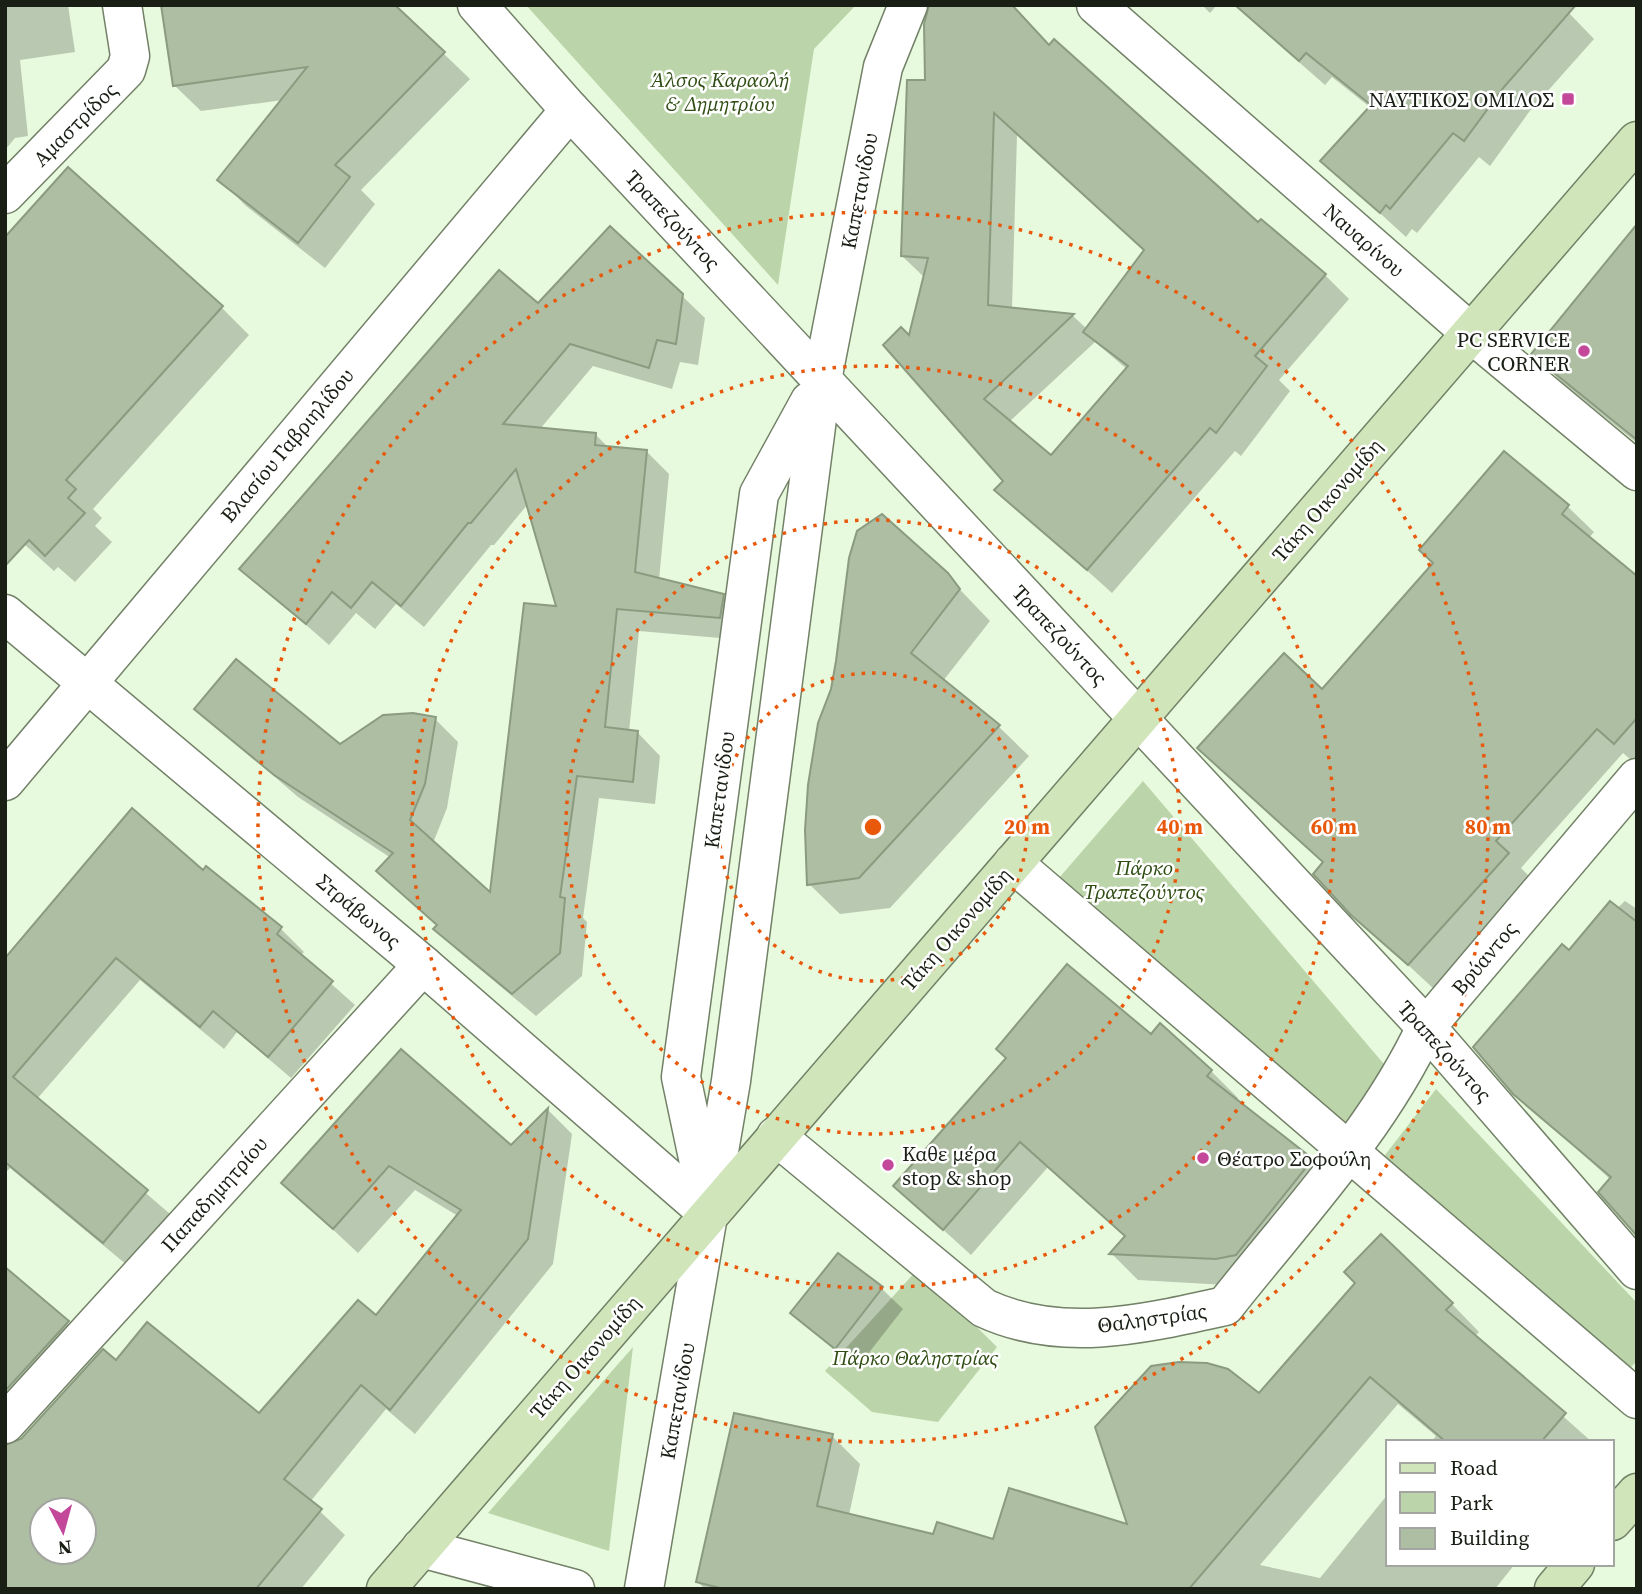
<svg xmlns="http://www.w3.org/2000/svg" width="1642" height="1594" font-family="'Source Serif 4',serif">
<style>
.green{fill:#bbd4aa}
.shadow{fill:#0003;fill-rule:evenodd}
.building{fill:#aebea2;stroke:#8b9b80;stroke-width:2;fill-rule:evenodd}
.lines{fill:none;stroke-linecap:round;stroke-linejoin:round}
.street-casing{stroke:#728167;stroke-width:41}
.secondary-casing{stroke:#728167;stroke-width:41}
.street{stroke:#fff;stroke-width:38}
.secondary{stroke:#d0e5b9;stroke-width:38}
.ring{fill:none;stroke:#e8590c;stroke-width:3.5;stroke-dasharray:3.5 7}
.poi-dot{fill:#c3489a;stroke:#fff;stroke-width:2.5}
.labels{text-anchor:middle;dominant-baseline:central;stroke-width:5;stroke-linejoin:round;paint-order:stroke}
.park-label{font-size:21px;font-style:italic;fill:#2f4d13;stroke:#fff}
.poi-label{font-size:21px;fill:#191f15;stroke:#fff;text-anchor:end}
.street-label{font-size:21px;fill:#191f15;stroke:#fff}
.centre{fill:#e8590c;stroke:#fff;stroke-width:3.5}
.ring-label{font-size:21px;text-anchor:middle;font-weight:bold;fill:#e8590c;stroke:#fff;stroke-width:5;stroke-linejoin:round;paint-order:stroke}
</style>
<rect width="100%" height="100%" fill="#e8fadd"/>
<g class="green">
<polygon points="526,5 856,5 814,49 778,285"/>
<polygon points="1143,781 1389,1070 1347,1124 1052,886"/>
<polygon points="1436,1089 1637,1303 1637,1361 1623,1375 1382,1159"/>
<polygon points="918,1269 997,1347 938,1422 872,1412 825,1371"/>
<polygon points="633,1347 609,1551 488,1513"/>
</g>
<g class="shadow">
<polygon points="5,5 68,5 75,52 20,60 28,136 15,138 5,150"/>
<polygon points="163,5 443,53 470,79 361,190 375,204 325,268 246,206 220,180 283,100 201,111 174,85"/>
<polygon points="1202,5 1217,5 1210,13"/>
<polygon points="1234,5 1417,5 1569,13 1594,39 1529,112 1490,166 1479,157 1417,233 1412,229 1406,237 1323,161 1371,108 1332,77 1325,85"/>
<path d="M1050,46L1258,224L1325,275L1349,299L1279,380L1290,391L1241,456L1235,451L1112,593L997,490L1005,481L910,338L925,278L902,256L927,82ZM1017,135L1146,251L1087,329L1073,316L1012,309ZM1095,342L1128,370L1051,458L1009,422Z"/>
<polygon points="1637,227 1637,443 1562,383 1533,354"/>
<polygon points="681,295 705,318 698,365 680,362 672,389 593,366 540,429 595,434 609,448 646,451 669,474 659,580 723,596 745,618 743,640 639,631 629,732 638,733 660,756 655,804 599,798 583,918 587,922 582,976 536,1016 458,951 436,929 438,926 379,871 391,858 298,797 197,709 340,746 435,719 458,742 447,808 433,843 491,895 559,608 528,504 494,545 491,545 424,627 396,604 375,629 356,613 329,645 242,569 538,305"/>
<polygon points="221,307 249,335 93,509 102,518 95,526 112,542 75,582 58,567 54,571 5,527"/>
<polygon points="1504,453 1568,507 1594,532 1588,539 1637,582 1637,765 1623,753 1521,868 1533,880 1435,990 1352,913 1324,864 1199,748 1322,692 1435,564"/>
<polygon points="946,575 990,621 943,681 998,726 1029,756 890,908 840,914 809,884 807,830"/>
<polygon points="206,868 281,929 304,952 300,956 355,1005 291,1078 237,1032 224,1049 140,980 37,1099 170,1214 127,1265 10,1168 5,1173 5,961 203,873"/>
<polygon points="1625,901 1637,909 1637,1234 1611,1180 1514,1092 1569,953"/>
<polygon points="1161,1026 1211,1071 1238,1098 1236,1101 1312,1160 1339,1187 1244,1286 1138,1280 1112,1254 1126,1237 1048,1167 971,1255 895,1186 1151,1036"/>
<path d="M402,1051L511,1148L548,1110L572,1134L553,1264L415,1434L386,1409L310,1502L345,1535L301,1589H5V1269L93,1347L13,1435L7,1447L22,1440L116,1362L259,1415L376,1317L458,1216L415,1190L358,1253L283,1183ZM42,1510H84V1552H42Z"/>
<polygon points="838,1255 882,1289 903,1309 857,1368 792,1313"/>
<polygon points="1452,1304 1479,1332 1474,1337 1592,1442 1431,1442 1436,1436 1398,1404 1260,1565 1320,1578 1388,1494 1388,1564 1515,1564 1495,1589 705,1589 698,1582 832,1436 860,1464 849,1515 934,1536 994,1541 1130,1526 1260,1396"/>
</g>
<g class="building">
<polygon points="161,5 395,5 445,52 335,165 350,177 298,243 217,180 307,67 173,86"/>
<path d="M929,5H1012L1049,45L1054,39L1258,222L1261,219L1326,274L1255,356L1267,366L1216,433L1210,428L1087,570L994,490L1003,481L883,345L901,327L909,335L928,258L901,256L907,80H925L924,24ZM994,113L1144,250L1083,332L1128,366L1051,455L984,399L1074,314L988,305Z"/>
<polygon points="1235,5 1576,5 1504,87 1464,141 1453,133 1390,209 1386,205 1380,213 1320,161 1371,105 1306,53 1299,61"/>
<polygon points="68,167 223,306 66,480 76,489 68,498 85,513 45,556 29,540 5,566 5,237"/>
<polygon points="1637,224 1637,440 1531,354"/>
<polygon points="610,226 683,294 676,344 657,340 649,368 570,344 503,424 596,433 595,445 647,450 635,572 724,594 720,618 617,609 605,727 638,731 633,782 577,776 560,897 565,898 560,953 512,994 433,929 437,925 376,871 393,853 274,775 194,709 236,659 340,744 383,715 413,713 436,717 425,784 410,820 490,892 524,603 556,606 516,469 471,523 468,523 401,606 372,582 351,608 332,592 306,624 239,569 499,270 538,303"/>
<polygon points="1504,451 1569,505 1562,514 1637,576 1637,718 1614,744 1597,729 1496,841 1509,853 1408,965 1351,915 1313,874 1323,862 1197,748 1284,653 1322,689 1433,563 1419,550"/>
<polygon points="882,514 948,573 960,589 911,653 1000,725 859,878 807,885 805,830 808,785 818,723 831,689 836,661 849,558 857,531"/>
<polygon points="132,808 203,870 206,866 282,927 277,934 333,981 268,1057 213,1011 200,1027 116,958 13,1077 148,1190 103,1243 5,1162 5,958"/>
<polygon points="1610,901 1637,922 1637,1236 1598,1192 1611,1177 1513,1094 1473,1047 1562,944 1569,950"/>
<polygon points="1067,964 1151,1034 1160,1023 1212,1070 1207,1076 1313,1159 1236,1255 1216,1259 1109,1254 1125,1236 1020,1142 943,1230 893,1186 1006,1058 996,1049"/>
<path d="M401,1049L511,1145L548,1108L528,1239L390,1410L361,1385L284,1479L322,1509L256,1589H5V1445L21,1439L103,1349L116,1360L147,1322L259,1413L358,1300L376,1315L461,1210L389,1166L333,1229L281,1183ZM42,1510H84V1552H42Z"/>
<polygon points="1381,1234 1453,1303 1446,1310 1566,1413 1541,1442 1446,1442 1370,1377 1189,1589 724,1589 696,1582 734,1413 833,1434 817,1506 933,1534 937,1522 993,1539 1009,1488 1127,1524 1095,1427 1151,1366 1179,1362 1207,1363 1228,1369 1259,1393 1355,1283 1344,1272"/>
<polygon points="838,1253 883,1287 835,1349 790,1313"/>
<polygon points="5,1267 69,1321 5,1391"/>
</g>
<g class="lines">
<g class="street-casing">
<g id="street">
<polyline points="477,5 570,110 1426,1027 1637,1270"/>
<polyline points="1096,5 1471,333 1637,471"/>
<polyline points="5,194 126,70 130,56 122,5"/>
<polyline points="5,614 423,965 709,1214"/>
<polyline points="5,781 570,110"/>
<polyline points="1013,863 1637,1399"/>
<path d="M776,1136L984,1308C1061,1344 1144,1324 1225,1306C1295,1217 1378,1130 1426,1027L1637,778"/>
<polyline points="705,1191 681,1077 759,494 810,401"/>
<polyline points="5,1424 423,965"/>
<polyline points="421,1548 575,1589"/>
<polyline points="644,1589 731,1081 822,380 883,67 908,5"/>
</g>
</g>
<g class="secondary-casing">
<g id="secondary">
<polyline points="1612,1521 1637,1493"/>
<polyline points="386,1589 1637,141"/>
<polyline points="1554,1589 1575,1564"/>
</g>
</g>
<use href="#street" class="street"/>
<use href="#secondary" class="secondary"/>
</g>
<g class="ring">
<circle cx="873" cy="827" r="154"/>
<circle cx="873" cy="827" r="307"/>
<circle cx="873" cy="827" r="461"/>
<circle cx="873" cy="827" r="615"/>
</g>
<g class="poi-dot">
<rect x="1561" y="92" width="14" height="14" rx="3.5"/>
<circle cx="1584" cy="351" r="7"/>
<circle cx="1203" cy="1158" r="7"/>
<circle cx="888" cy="1165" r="7"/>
</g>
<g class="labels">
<g class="park-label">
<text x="720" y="79">Άλσος Καραολή<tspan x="720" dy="24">&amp; Δημητρίου</tspan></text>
<text x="1144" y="867">Πάρκο<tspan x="1144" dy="24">Τραπεζούντος</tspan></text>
<text x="915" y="1357">Πάρκο Θαληστρίας</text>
</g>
<g class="poi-label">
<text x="1554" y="99">ΝΑΥΤΙΚΟΣ ΟΜΙΛΟΣ</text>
<text x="1570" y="339">PC SERVICE<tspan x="1570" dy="24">CORNER</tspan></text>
<text x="902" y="1153" text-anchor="start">Καθε μέρα<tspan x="902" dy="24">stop &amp; shop</tspan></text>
<text x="1217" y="1158" text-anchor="start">Θέατρο Σοφούλη</text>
</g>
<g class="street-label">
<text transform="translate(75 124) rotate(-45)">Αμαστρίδος</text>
<text transform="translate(859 191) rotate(-79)">Καπετανίδου</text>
<text transform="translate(673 220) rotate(47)">Τραπεζούντος</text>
<text transform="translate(1364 240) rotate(41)">Ναυαρίνου</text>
<text transform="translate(287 445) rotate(-50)">Βλασίου Γαβριηλίδου</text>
<text transform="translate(1327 500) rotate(-49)">Τάκη Οικονομίδη</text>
<text transform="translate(1060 635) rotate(47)">Τραπεζούντος</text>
<text transform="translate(719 790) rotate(-82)">Καπετανίδου</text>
<text transform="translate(359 911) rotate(40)">Στράβωνος</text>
<text transform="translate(956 929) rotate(-49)">Τάκη Οικονομίδη</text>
<text transform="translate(1484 958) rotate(-50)">Βρύαντος</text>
<text transform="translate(1445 1051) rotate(48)">Τραπεζούντος</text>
<text transform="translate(214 1194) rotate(-48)">Παπαδημητρίου</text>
<text transform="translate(1152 1318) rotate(-8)">Θαληστρίας</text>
<text transform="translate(585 1357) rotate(-49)">Τάκη Οικονομίδη</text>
<text transform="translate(677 1401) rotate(-80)">Καπετανίδου</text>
</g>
</g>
<circle cx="873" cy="827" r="10" class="centre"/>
<g class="ring-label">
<text x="1027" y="834">20 m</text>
<text x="1180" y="834">40 m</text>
<text x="1334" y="834">60 m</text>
<text x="1488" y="834">80 m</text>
</g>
<rect width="1642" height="1594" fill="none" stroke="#191f15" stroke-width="14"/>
<rect x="1386" y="1440" width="228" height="126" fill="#ffffff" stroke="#a3a5a1" stroke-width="2"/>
<rect x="1400" y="1463" width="35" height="10" fill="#d0e5b9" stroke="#a3a5a1" stroke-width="2"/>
<text x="1450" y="1475" font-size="21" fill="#191f15">Road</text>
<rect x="1400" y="1492" width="35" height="21" fill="#bbd4aa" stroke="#a3a5a1" stroke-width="2"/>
<text x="1450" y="1510" font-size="21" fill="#191f15">Park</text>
<rect x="1400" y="1528" width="35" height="21" fill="#aebea2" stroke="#a3a5a1" stroke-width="2"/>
<text x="1450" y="1545" font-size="21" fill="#191f15">Building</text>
<g transform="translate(63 1531) rotate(174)"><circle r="33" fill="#ffffff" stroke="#a3a5a1" stroke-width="2"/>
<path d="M0-5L12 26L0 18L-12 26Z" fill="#c3489a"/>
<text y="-10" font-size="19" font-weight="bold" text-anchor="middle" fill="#191f15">N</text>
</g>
</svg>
